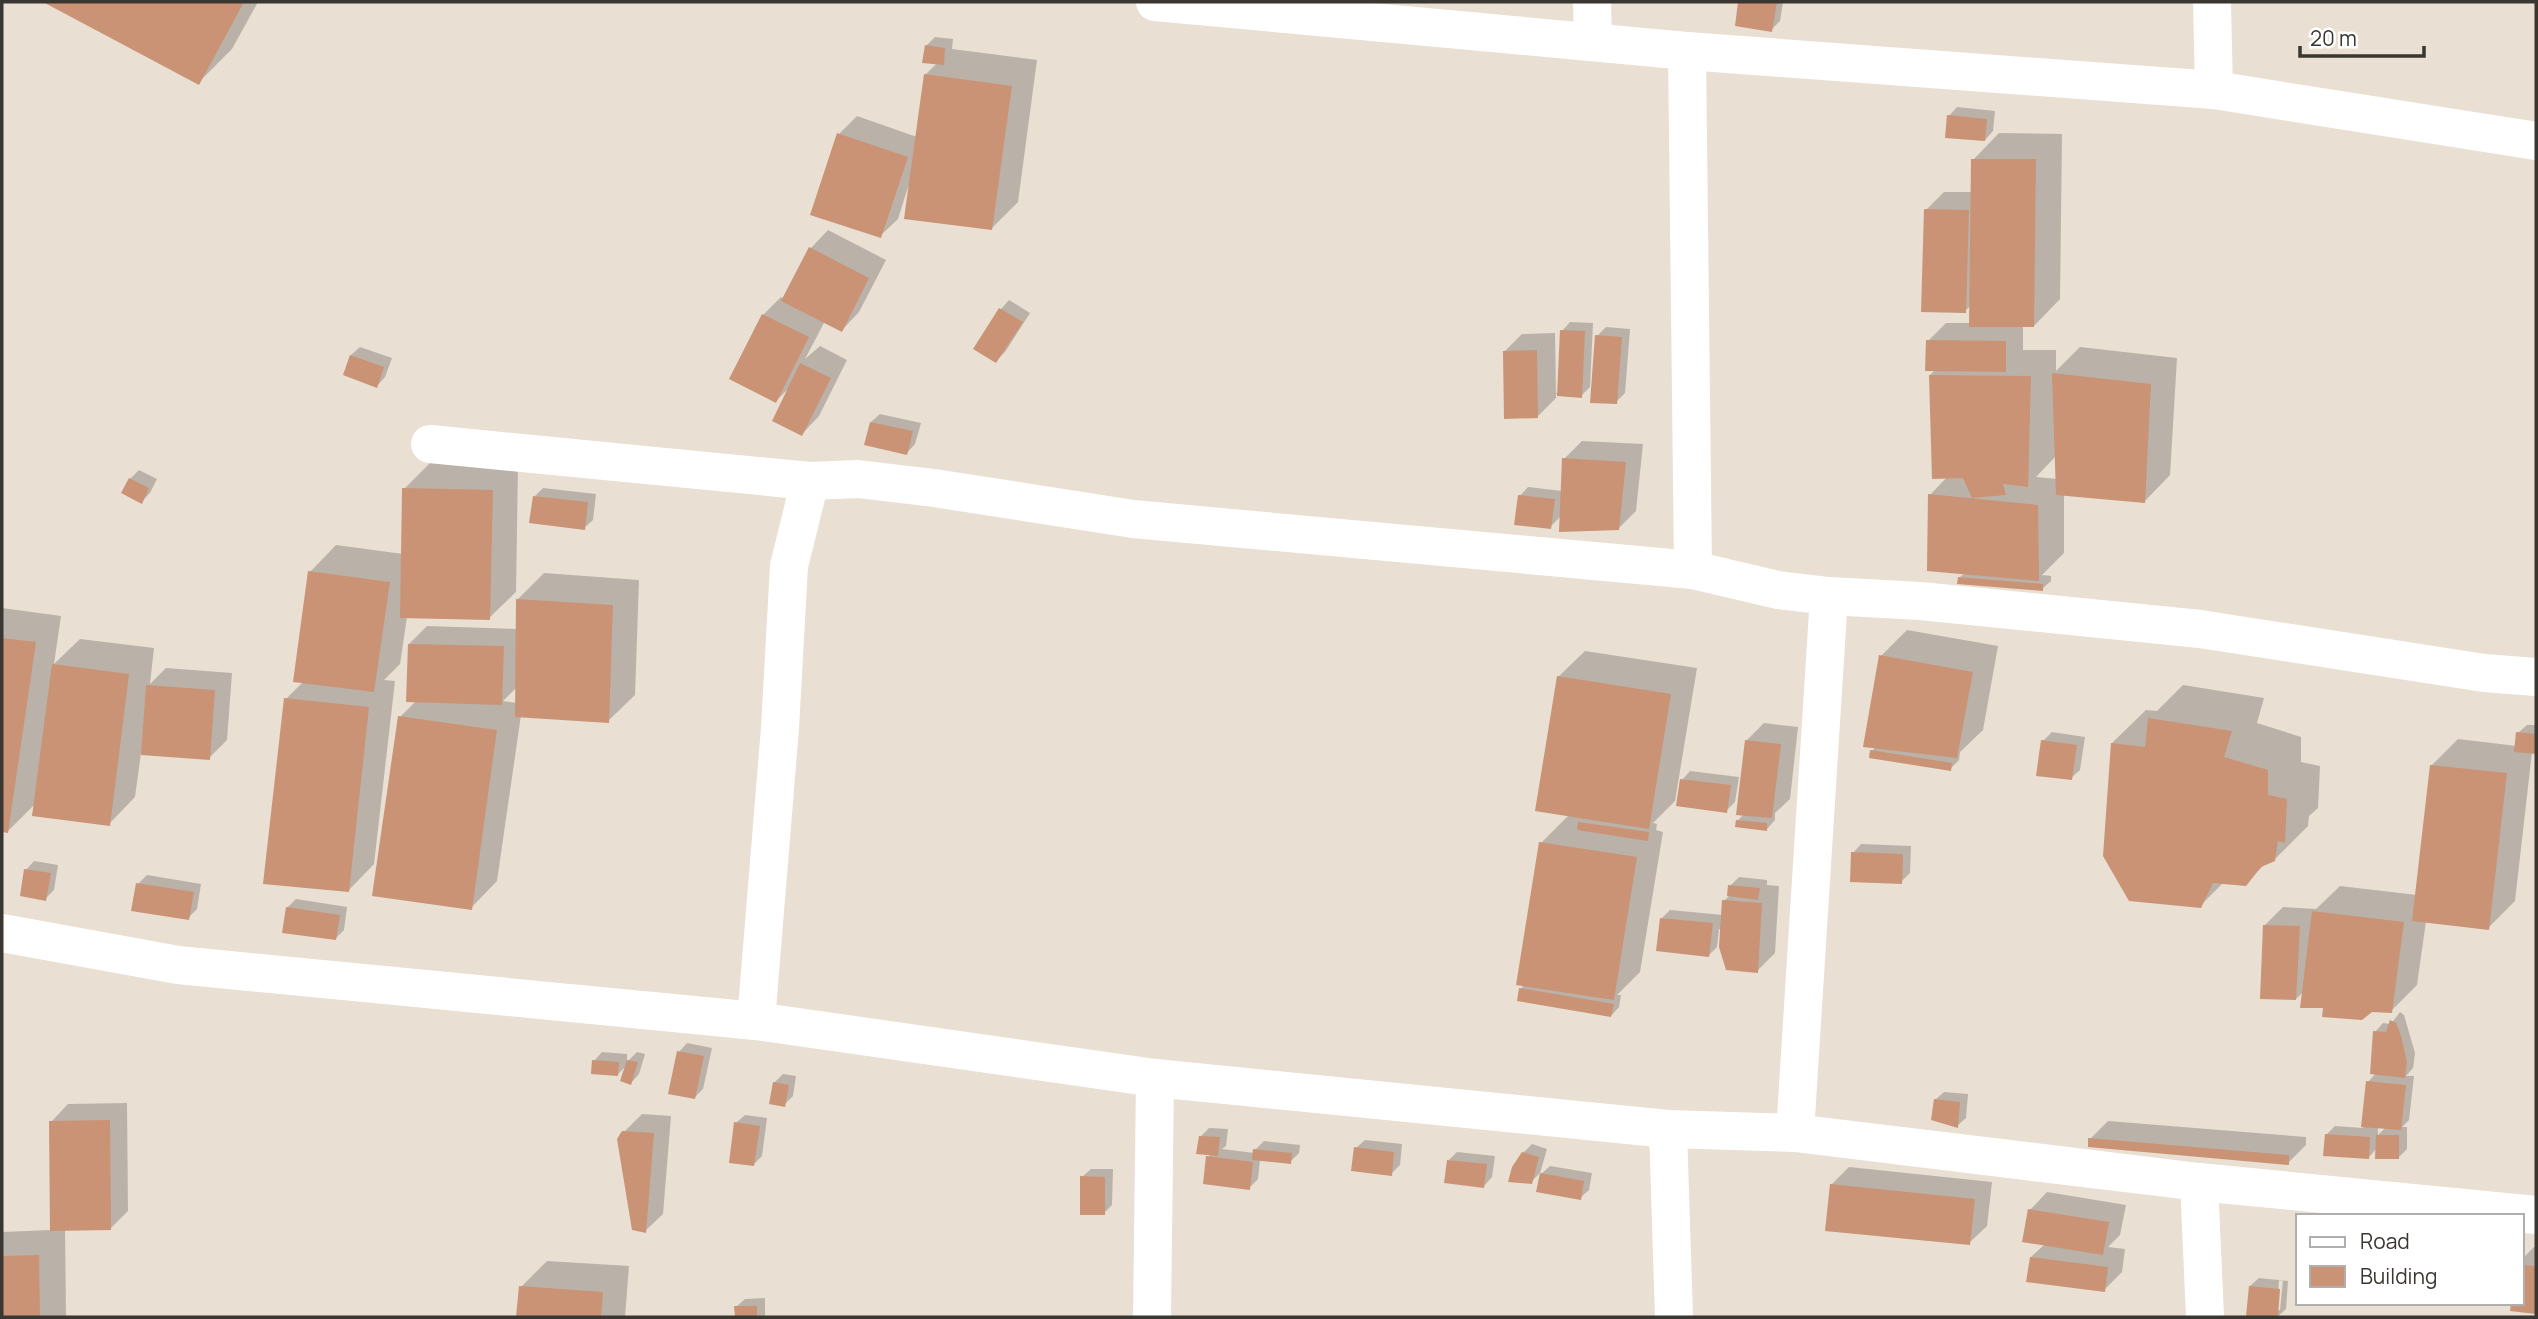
<svg xmlns="http://www.w3.org/2000/svg" width="2538" height="1319" font-family="Manrope,sans-serif">
<style>
.shadow{fill:#0003;fill-rule:evenodd}
.building{fill:#ca9375}
.lines{fill:none;stroke-linecap:round;stroke-linejoin:round}
.minor{stroke:#fff;stroke-width:38}
</style>
<rect width="100%" height="100%" fill="#e9dfd2"/>
<g class="shadow">
<polygon points="47,2 258,2 232,49 198,83"/>
<polygon points="1740,2 1783,2 1780,21 1771,30 1737,24"/>
<polygon points="935,37 953,39 952,49 1037,60 1018,202 992,228 908,187 898,219 880,236 839,134 857,116 917,137 925,75 937,63 926,46"/>
<polygon points="1957,107 1995,111 1993,131 1985,140 1949,116"/>
<path d="M1999,133L2062,134L2060,299L2034,326H2023V350H2056V371L2080,347L2177,358L2170,475L2144,502L2064,494V553L2042,575L2051,576V581L2042,589L1960,577L1965,573L1930,495L1948,476L1930,375L1936,369L1928,341L1946,323H1971V305L1965,311L1926,210L1944,192H1972L1973,160ZM2056,456L2057,479L2036,477Z"/>
<polygon points="828,230 886,260 859,312 842,330 825,321 805,359 820,346 847,360 819,416 802,434 791,386 776,401 763,315 781,297 785,299 811,248"/>
<polygon points="1009,300 1030,313 1005,352 996,361 1001,309"/>
<polygon points="1570,322 1593,323 1590,387 1581,396 1556,394 1556,398 1538,416 1504,352 1522,334 1555,333 1556,393 1558,393 1562,331"/>
<polygon points="1606,327 1630,329 1625,393 1616,402 1597,336"/>
<polygon points="360,347 392,358 385,377 377,386 345,374 351,355"/>
<polygon points="880,414 921,423 915,444 907,453 871,422"/>
<polygon points="1582,441 1643,444 1636,511 1618,529 1561,516 1550,527 1520,496 1528,487 1562,491 1564,459"/>
<polygon points="430,463 518,464 516,592 489,618 407,617 400,664 384,680 395,681 374,864 348,891 286,699 303,682 310,572 336,545 403,554 404,489"/>
<polygon points="139,470 157,479 150,493 141,502 130,479"/>
<polygon points="543,488 596,494 593,520 584,528 535,496"/>
<path d="M544,573L639,580L635,695L608,721L521,715L497,881L471,908L400,717L416,701L409,644L427,626L517,629L518,599ZM517,687V703L503,701Z"/>
<polygon points="2,608 61,616 54,664 80,639 154,648 150,684 166,668 232,673 227,740 209,758 141,753 135,797 109,824 35,804 8,831 2,830"/>
<polygon points="1907,630 1998,646 1983,730 1960,752 1959,760 1950,769 1872,751 1876,747 1881,656"/>
<polygon points="1585,651 1697,668 1675,801 1653,823 1657,824 1656,830 1663,832 1640,972 1617,995 1621,995 1619,1007 1611,1016 1521,989 1524,985 1541,843 1569,815 1558,677"/>
<polygon points="2183,685 2264,698 2257,723 2301,737 2301,762 2320,766 2318,808 2309,816 2308,826 2274,860 2266,863 2245,884 2224,882 2200,906 2112,743 2146,710 2157,711"/>
<polygon points="1764,723 1798,727 1790,799 1775,813 1775,820 1767,829 1738,820 1744,814 1746,741"/>
<polygon points="2527,725 2536,725 2536,752 2532,752 2515,901 2488,928 2426,921 2417,985 2391,1011 2324,1006 2304,991 2296,999 2265,925 2283,907 2316,909 2340,886 2417,895 2431,766 2458,739 2517,746 2518,733"/>
<polygon points="2052,732 2085,737 2080,770 2071,778 2043,741"/>
<polygon points="1690,771 1739,777 1735,802 1726,811 1682,780"/>
<polygon points="1861,844 1911,846 1910,873 1901,882 1853,853"/>
<polygon points="34,861 58,865 54,890 45,899 26,870"/>
<polygon points="147,875 201,884 197,909 188,918 138,884"/>
<polygon points="1739,877 1767,880 1767,885 1779,886 1775,953 1757,971 1722,929 1719,929 1717,947 1708,956 1662,918 1670,910 1723,915 1724,901 1729,896 1730,886"/>
<polygon points="296,899 347,907 344,930 335,939 287,908"/>
<path d="M2400,1012L2404,1015L2415,1053L2413,1068L2406,1076H2414L2409,1120L2402,1127H2407V1149L2398,1158L2377,1148L2369,1157L2326,1135L2335,1126L2363,1128L2368,1082L2376,1073L2375,1032L2383,1023L2391,1024ZM2378,1127H2386L2378,1135Z"/>
<polygon points="687,1043 712,1048 703,1089 695,1097 679,1052"/>
<polygon points="602,1052 627,1054 627,1062 637,1052 645,1054 639,1074 631,1083 627,1065 618,1074 594,1061"/>
<polygon points="783,1074 796,1076 793,1096 784,1105 774,1083"/>
<polygon points="1944,1092 1968,1094 1966,1118 1957,1126 1935,1100"/>
<polygon points="127,1103 128,1211 110,1229 65,1229 66,1317 2,1317 2,1232 51,1230 51,1122 68,1104"/>
<polygon points="642,1114 671,1116 663,1214 645,1231 624,1132"/>
<polygon points="745,1115 767,1118 762,1156 753,1165 736,1123"/>
<polygon points="2108,1121 2306,1137 2306,1145 2288,1163 2090,1139"/>
<polygon points="1209,1128 1228,1129 1226,1146 1222,1149 1254,1153 1255,1150 1264,1141 1300,1145 1299,1153 1290,1162 1260,1159 1258,1179 1249,1188 1208,1157 1211,1154 1200,1137"/>
<polygon points="1365,1140 1402,1144 1400,1165 1391,1174 1356,1148"/>
<polygon points="1532,1144 1547,1149 1540,1173 1531,1182 1523,1153"/>
<polygon points="1457,1152 1495,1156 1492,1177 1484,1186 1449,1160"/>
<polygon points="1550,1166 1592,1173 1589,1190 1580,1198 1541,1174"/>
<polygon points="1849,1167 1992,1182 1987,1226 1969,1243 1831,1185"/>
<polygon points="1091,1169 1113,1169 1112,1205 1104,1213 1082,1177"/>
<polygon points="2047,1192 2126,1205 2120,1235 2108,1247 2125,1249 2122,1272 2104,1290 2031,1257 2045,1244 2030,1210"/>
<polygon points="2534,1247 2536,1247 2536,1312 2512,1310 2522,1303 2522,1259"/>
<polygon points="547,1261 629,1266 625,1317 518,1317 521,1287"/>
<path d="M2259,1278L2288,1281L2286,1309L2277,1317L2247,1315L2250,1286ZM2279,1280H2283L2280,1310H2277Z"/>
<polygon points="765,1298 765,1317 736,1317 736,1307 745,1299"/>
</g>
<g class="building">
<polygon points="43,2 244,2 199,85"/>
<polygon points="1738,2 1777,2 1772,32 1735,26"/>
<polygon points="925,45 945,48 944,65 922,63"/>
<polygon points="924,74 1012,86 992,230 904,219"/>
<polygon points="1947,115 1987,119 1985,141 1945,138"/>
<polygon points="837,133 908,157 881,238 810,215"/>
<polygon points="1971,159 2036,159 2034,327 1969,327"/>
<polygon points="1924,209 1969,210 1966,313 1921,312"/>
<polygon points="809,247 869,278 842,332 781,301"/>
<polygon points="999,308 1023,322 996,363 973,349"/>
<polygon points="762,314 809,337 776,403 729,379"/>
<polygon points="1560,330 1585,331 1582,398 1557,396"/>
<polygon points="1595,335 1622,337 1617,404 1590,403"/>
<polygon points="1926,340 2006,341 2006,372 1925,371"/>
<polygon points="1537,350 1538,418 1504,419 1503,351"/>
<polygon points="350,355 384,367 377,388 343,375"/>
<polygon points="800,363 831,378 802,436 772,421"/>
<polygon points="2052,373 2151,384 2145,503 2056,495"/>
<polygon points="1929,375 2031,376 2028,487 2003,484 2006,495 1972,498 1963,478 1932,479"/>
<polygon points="870,422 913,431 907,455 864,445"/>
<polygon points="1562,458 1626,462 1619,530 1559,532"/>
<polygon points="129,478 149,488 142,504 121,493"/>
<polygon points="402,488 493,490 490,620 400,618"/>
<polygon points="1928,494 2038,505 2039,581 1927,571"/>
<polygon points="1518,495 1555,499 1551,529 1514,525"/>
<polygon points="533,496 588,502 585,530 529,523"/>
<polygon points="308,571 390,582 374,692 293,682"/>
<polygon points="1958,577 2043,584 2043,591 1957,584"/>
<polygon points="516,599 613,605 609,723 515,717"/>
<polygon points="2,638 36,642 8,833 2,832"/>
<polygon points="408,644 504,646 502,705 406,702"/>
<polygon points="1879,655 1973,672 1957,758 1863,747"/>
<polygon points="52,664 129,674 110,826 32,816"/>
<polygon points="1557,676 1671,694 1649,829 1535,811"/>
<polygon points="146,685 215,690 210,760 141,755"/>
<polygon points="284,698 369,707 349,892 263,884"/>
<polygon points="398,716 497,730 472,910 372,896"/>
<polygon points="2148,718 2232,731 2224,757 2268,770 2268,795 2287,799 2285,843 2278,841 2275,861 2261,867 2246,886 2213,883 2201,908 2129,901 2103,856 2111,743 2145,747"/>
<polygon points="2516,732 2536,734 2536,754 2514,752"/>
<polygon points="1745,740 1781,744 1772,818 1736,815"/>
<polygon points="2041,740 2077,745 2072,780 2036,776"/>
<polygon points="1870,750 1952,763 1951,771 1869,758"/>
<polygon points="2430,765 2507,773 2489,930 2412,921"/>
<polygon points="1680,779 1731,785 1727,813 1676,806"/>
<polygon points="1736,820 1767,823 1767,831 1735,827"/>
<polygon points="1578,822 1649,832 1648,841 1577,830"/>
<polygon points="1539,842 1637,857 1614,1000 1516,985"/>
<polygon points="1851,852 1903,854 1902,884 1850,882"/>
<polygon points="24,869 51,873 46,901 20,896"/>
<polygon points="136,883 194,892 189,920 131,911"/>
<polygon points="1728,885 1760,888 1758,900 1727,896"/>
<polygon points="1722,900 1762,903 1758,973 1726,970 1719,947"/>
<polygon points="286,907 340,915 336,940 282,933"/>
<polygon points="2312,911 2404,922 2392,1013 2372,1012 2362,1020 2322,1017 2323,1008 2300,1008"/>
<polygon points="1660,918 1713,923 1709,957 1656,951"/>
<polygon points="2263,925 2300,926 2296,1000 2260,999"/>
<polygon points="1519,988 1614,1004 1611,1017 1517,1001"/>
<polygon points="2390,1020 2396,1023 2401,1036 2407,1062 2405,1078 2370,1074 2373,1031 2386,1032"/>
<polygon points="677,1051 704,1056 695,1099 668,1094"/>
<polygon points="592,1060 619,1062 618,1076 591,1074"/>
<polygon points="627,1060 638,1062 631,1085 620,1081"/>
<polygon points="2366,1081 2406,1085 2401,1130 2361,1127"/>
<polygon points="773,1082 789,1085 785,1107 769,1104"/>
<polygon points="1934,1099 1960,1102 1958,1128 1931,1120"/>
<polygon points="110,1120 111,1230 50,1231 49,1121"/>
<polygon points="734,1122 760,1126 754,1166 729,1163"/>
<polygon points="622,1131 654,1133 646,1233 632,1230 617,1139"/>
<polygon points="2325,1134 2370,1137 2369,1159 2323,1156"/>
<polygon points="2376,1135 2399,1135 2399,1159 2375,1159"/>
<polygon points="1199,1136 1220,1137 1218,1156 1196,1154"/>
<polygon points="2088,1138 2289,1155 2289,1165 2088,1147"/>
<polygon points="1354,1147 1394,1152 1392,1176 1351,1171"/>
<polygon points="1253,1149 1292,1153 1291,1164 1252,1160"/>
<polygon points="1522,1152 1539,1157 1532,1184 1508,1182 1512,1167"/>
<polygon points="1206,1156 1253,1162 1250,1190 1203,1184"/>
<polygon points="1447,1160 1487,1164 1484,1188 1444,1183"/>
<polygon points="1540,1173 1584,1181 1581,1200 1536,1192"/>
<polygon points="1080,1176 1105,1177 1105,1215 1080,1215"/>
<polygon points="1830,1184 1975,1199 1970,1245 1825,1231"/>
<polygon points="2028,1209 2109,1222 2103,1255 2022,1242"/>
<polygon points="39,1255 40,1317 2,1317 2,1256"/>
<polygon points="2030,1257 2108,1267 2105,1292 2026,1282"/>
<polygon points="2522,1265 2536,1266 2536,1314 2510,1311 2511,1303 2522,1303"/>
<polygon points="519,1286 603,1292 601,1317 516,1317"/>
<polygon points="2249,1286 2280,1289 2278,1317 2246,1316"/>
<polygon points="734,1306 757,1306 757,1317 735,1317"/>
</g>
<g class="lines">
<g class="minor">
<polyline points="1155,2 1687,51 2214,90 2536,141"/>
<polyline points="1592,2 1593,41"/>
<polyline points="2212,2 2214,90"/>
<polyline points="1687,51 1693,570"/>
<polyline points="430,444 810,481"/>
<polyline points="2,933 178,965 756,1021 1155,1078 1668,1129 1795,1133 2199,1182 2536,1215"/>
<polyline points="756,1021 780,728 789,566 810,481 858,479 934,488 1133,519 1693,570 1778,590 1829,596 1920,601 2200,629 2484,673 2536,677"/>
<polyline points="1668,1129 1674,1317"/>
<polyline points="1795,1133 1829,596"/>
<polyline points="2199,1182 2205,1317"/>
<polyline points="1152,1317 1155,1078"/>
</g>
</g>
<rect width="2538" height="1319" fill="none" stroke="#3a3631" stroke-width="7"/>
<rect x="2296" y="1214" width="228" height="91" fill="#ffffff" stroke="#b0afad" stroke-width="2"/>
<rect x="2310" y="1237" width="35" height="10" fill="#ffffff" stroke="#b0afad" stroke-width="2"/>
<text x="2360" y="1249" font-size="21" fill="#3a3631">Road</text>
<rect x="2310" y="1266" width="35" height="21" fill="#ca9375" stroke="#b0afad" stroke-width="2"/>
<text x="2360" y="1284" font-size="21" fill="#3a3631">Building</text>
<path d="M2300 46v10h124v-10" fill="none" stroke="#3a3631" stroke-width="3.5"/>
<text x="2310" y="46" font-size="21" fill="#3a3631" stroke="#ffffff" stroke-width="5" paint-order="stroke">20 m</text>
</svg>
